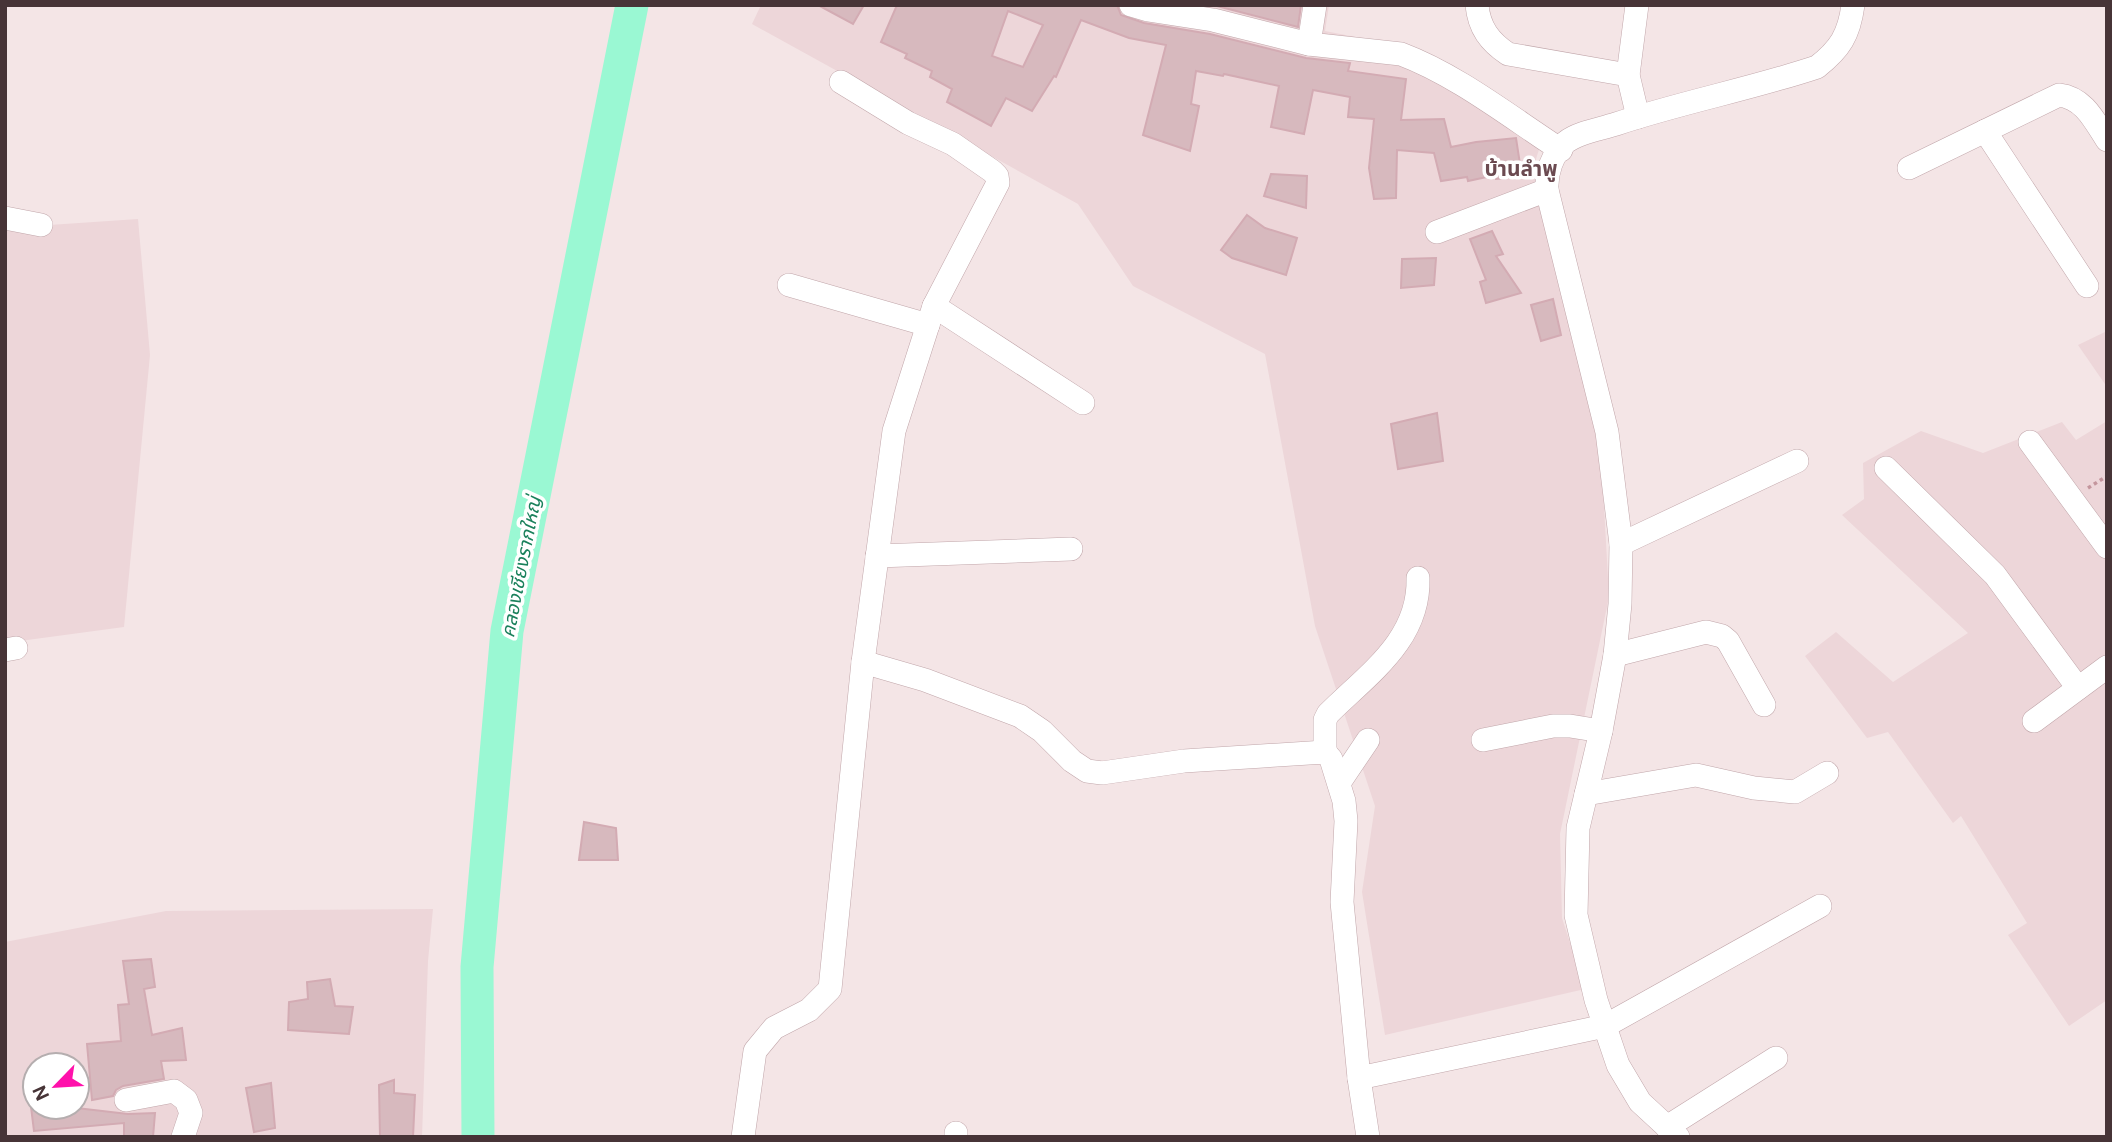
<svg xmlns="http://www.w3.org/2000/svg" width="2112" height="1142" font-family="'DM Sans','Noto Sans Thai',sans-serif">
<style>
.residential{fill:#edd6d9;fill-rule:evenodd}
.lines{fill:none;stroke-linecap:round;stroke-linejoin:round}
.river{stroke:#9af8d3;stroke-width:33}
.building{fill:#d7b9be;stroke:#d3abb3;stroke-width:2;fill-rule:evenodd}
.minor-casing{stroke:#c1a6aa;stroke-width:24}
.path{stroke:#c4969d;stroke-width:3.5;stroke-dasharray:3.5 3.5;stroke-linecap:butt}
.minor{stroke:#fff;stroke-width:23}
.labels{text-anchor:middle;dominant-baseline:central;stroke-width:7;stroke-linejoin:round;paint-order:stroke}
.water-label{font-size:19px;font-style:italic;fill:#1b815c;stroke:#fff}
.quarter-label{font-size:21px;font-weight:bold;fill:#6b4a50;stroke:#fff}
</style>
<rect width="100%" height="100%" fill="#f4e5e6"/>
<g class="residential">
<polygon points="761,5 1329,5 1325,31 1417,49 1543,137 1536,159 1597,378 1609,597 1560,834 1562,918 1585,989 1385,1035 1362,892 1375,806 1315,626 1265,354 1133,286 1078,204 752,24"/>
<polygon points="138,219 150,355 124,627 5,643 5,228"/>
<polygon points="2107,331 2107,387 2078,345"/>
<polygon points="2107,421 2107,1000 2069,1026 2008,935 2027,923 1961,816 1953,823 1888,732 1867,738 1805,656 1836,632 1893,682 1968,633 1842,515 1864,499 1863,463 1921,431 1983,453 2062,422 2076,440"/>
<path d="M433,909L428,961L422,1137H5V942L166,911ZM35,1065H77V1107H35Z"/>
</g>
<g class="lines">
<polyline class="river" points="478,1137 477,967 507,631 632,5"/>
</g>
<g class="building">
<polygon points="818,5 864,5 853,24"/>
<path d="M897,5H1117L1121,15L1144,23L1210,34L1306,58L1350,63L1348,71L1406,79L1401,120L1444,119L1451,147L1476,142L1516,138L1522,177L1496,179V175L1468,181L1467,177L1441,181L1434,153L1397,150L1396,198L1374,199L1369,168L1374,119L1348,117L1350,97L1313,90L1304,134L1271,127L1279,86L1224,74L1223,76L1196,71L1191,104L1199,106L1190,151L1143,135L1166,45L1129,38L1081,20L1056,77L1054,76L1032,111L1006,98L991,126L947,102L952,89L930,77L932,71L905,58L907,54L881,42ZM1008,11L1043,25L1023,67L992,56Z"/>
<polygon points="1213,5 1301,5 1298,27"/>
<polygon points="1271,174 1307,176 1306,208 1264,196"/>
<polygon points="1247,215 1265,228 1297,238 1286,275 1232,258 1221,250"/>
<polygon points="1492,231 1503,254 1496,256 1521,293 1486,303 1480,282 1486,280 1470,239"/>
<polygon points="1436,258 1434,285 1401,288 1402,259"/>
<polygon points="1553,299 1561,335 1541,341 1531,305"/>
<polygon points="1437,413 1443,461 1398,469 1391,424"/>
<polygon points="584,822 616,828 618,860 579,860"/>
<polygon points="151,959 155,987 144,989 152,1035 182,1028 186,1060 161,1061 164,1079 123,1086 116,1090 113,1096 92,1100 87,1044 121,1041 118,1005 129,1004 123,961"/>
<polygon points="330,979 335,1006 353,1007 349,1034 288,1030 289,1002 308,999 307,982"/>
<polygon points="394,1080 394,1093 415,1095 413,1137 380,1137 379,1085"/>
<polygon points="271,1083 275,1128 254,1132 246,1088"/>
<polygon points="31,1107 68,1107 128,1114 155,1113 153,1137 124,1137 124,1123 34,1131"/>
</g>
<g class="lines">
<g class="minor-casing">
<g id="minor">
<polyline points="1131,5 1148,10 1213,20 1309,44"/>
<path d="M1315,5L1309,44L1401,54C1457,75 1510,117 1561,150"/>
<path d="M1477,5C1479,28 1490,42 1508,54L1628,75L1638,117"/>
<polyline points="1628,75 1637,5"/>
<polyline points="1985,131 2087,286"/>
<path d="M1909,168L2059,95C2084,98 2094,120 2107,140"/>
<polyline points="5,218 41,225"/>
<polyline points="1437,232 1547,190"/>
<polyline points="789,285 928,325"/>
<polyline points="934,306 1083,403"/>
<polyline points="2030,442 2107,547"/>
<polyline points="1886,468 1995,575 2078,688"/>
<polyline points="1621,544 1797,461"/>
<polyline points="877,556 1071,549"/>
<polyline points="5,650 16,648"/>
<polyline points="1615,655 1706,632 1722,636 1728,641 1764,705"/>
<polyline points="863,662 925,680 1020,716 1042,731 1072,761 1087,771 1102,773 1184,761 1325,752 1331,759 1344,801 1346,821 1342,902 1359,1078 1605,1026 1820,906"/>
<polyline points="2034,721 2107,667"/>
<polyline points="1483,740 1553,726 1570,726 1601,731"/>
<path d="M1325,752V720L1328,714C1368,674 1420,640 1418,578"/>
<polyline points="1339,783 1368,740"/>
<polyline points="1586,794 1696,775 1754,788 1795,792 1827,773"/>
<polyline points="1359,1078 1368,1137"/>
<polyline points="126,1100 174,1091 186,1100 191,1113 183,1137"/>
<polyline points="1667,1127 1776,1058"/>
<polyline points="743,1137 755,1051 774,1028 809,1010 830,989 863,662 894,431 934,306 998,183 997,176 992,171 953,144 908,123 841,82"/>
<polyline points="956,1137 956,1133"/>
<path d="M1678,1137L1640,1102L1618,1065L1596,1000L1576,915L1578,828L1601,731L1615,655L1620,604L1621,544L1607,432L1547,190C1546,173 1552,154 1566,142C1579,132 1601,129 1616,124C1682,102 1751,89 1817,67C1840,49 1849,35 1853,5"/>
</g>
</g>
<polyline class="path" points="2088,488 2107,476"/>
<use href="#minor" class="minor"/>
</g>
<g class="labels">
<g class="water-label">
<text transform="translate(521 567) rotate(-79)">คลองเชียงรากใหญ่</text>
</g>
<g class="quarter-label">
<text x="1521" y="169">บ้านลำพู</text>
</g>
</g>
<rect width="2112" height="1142" fill="none" stroke="#473437" stroke-width="14"/>
<g transform="translate(56 1086) rotate(245)"><circle r="33" fill="#ffffff" stroke="#b5aeaf" stroke-width="2"/>
<path d="M0-5L12 26L0 18L-12 26Z" fill="#ff11ab"/>
<text y="-10" font-size="19" font-weight="bold" text-anchor="middle" fill="#473437">N</text>
</g>
</svg>
